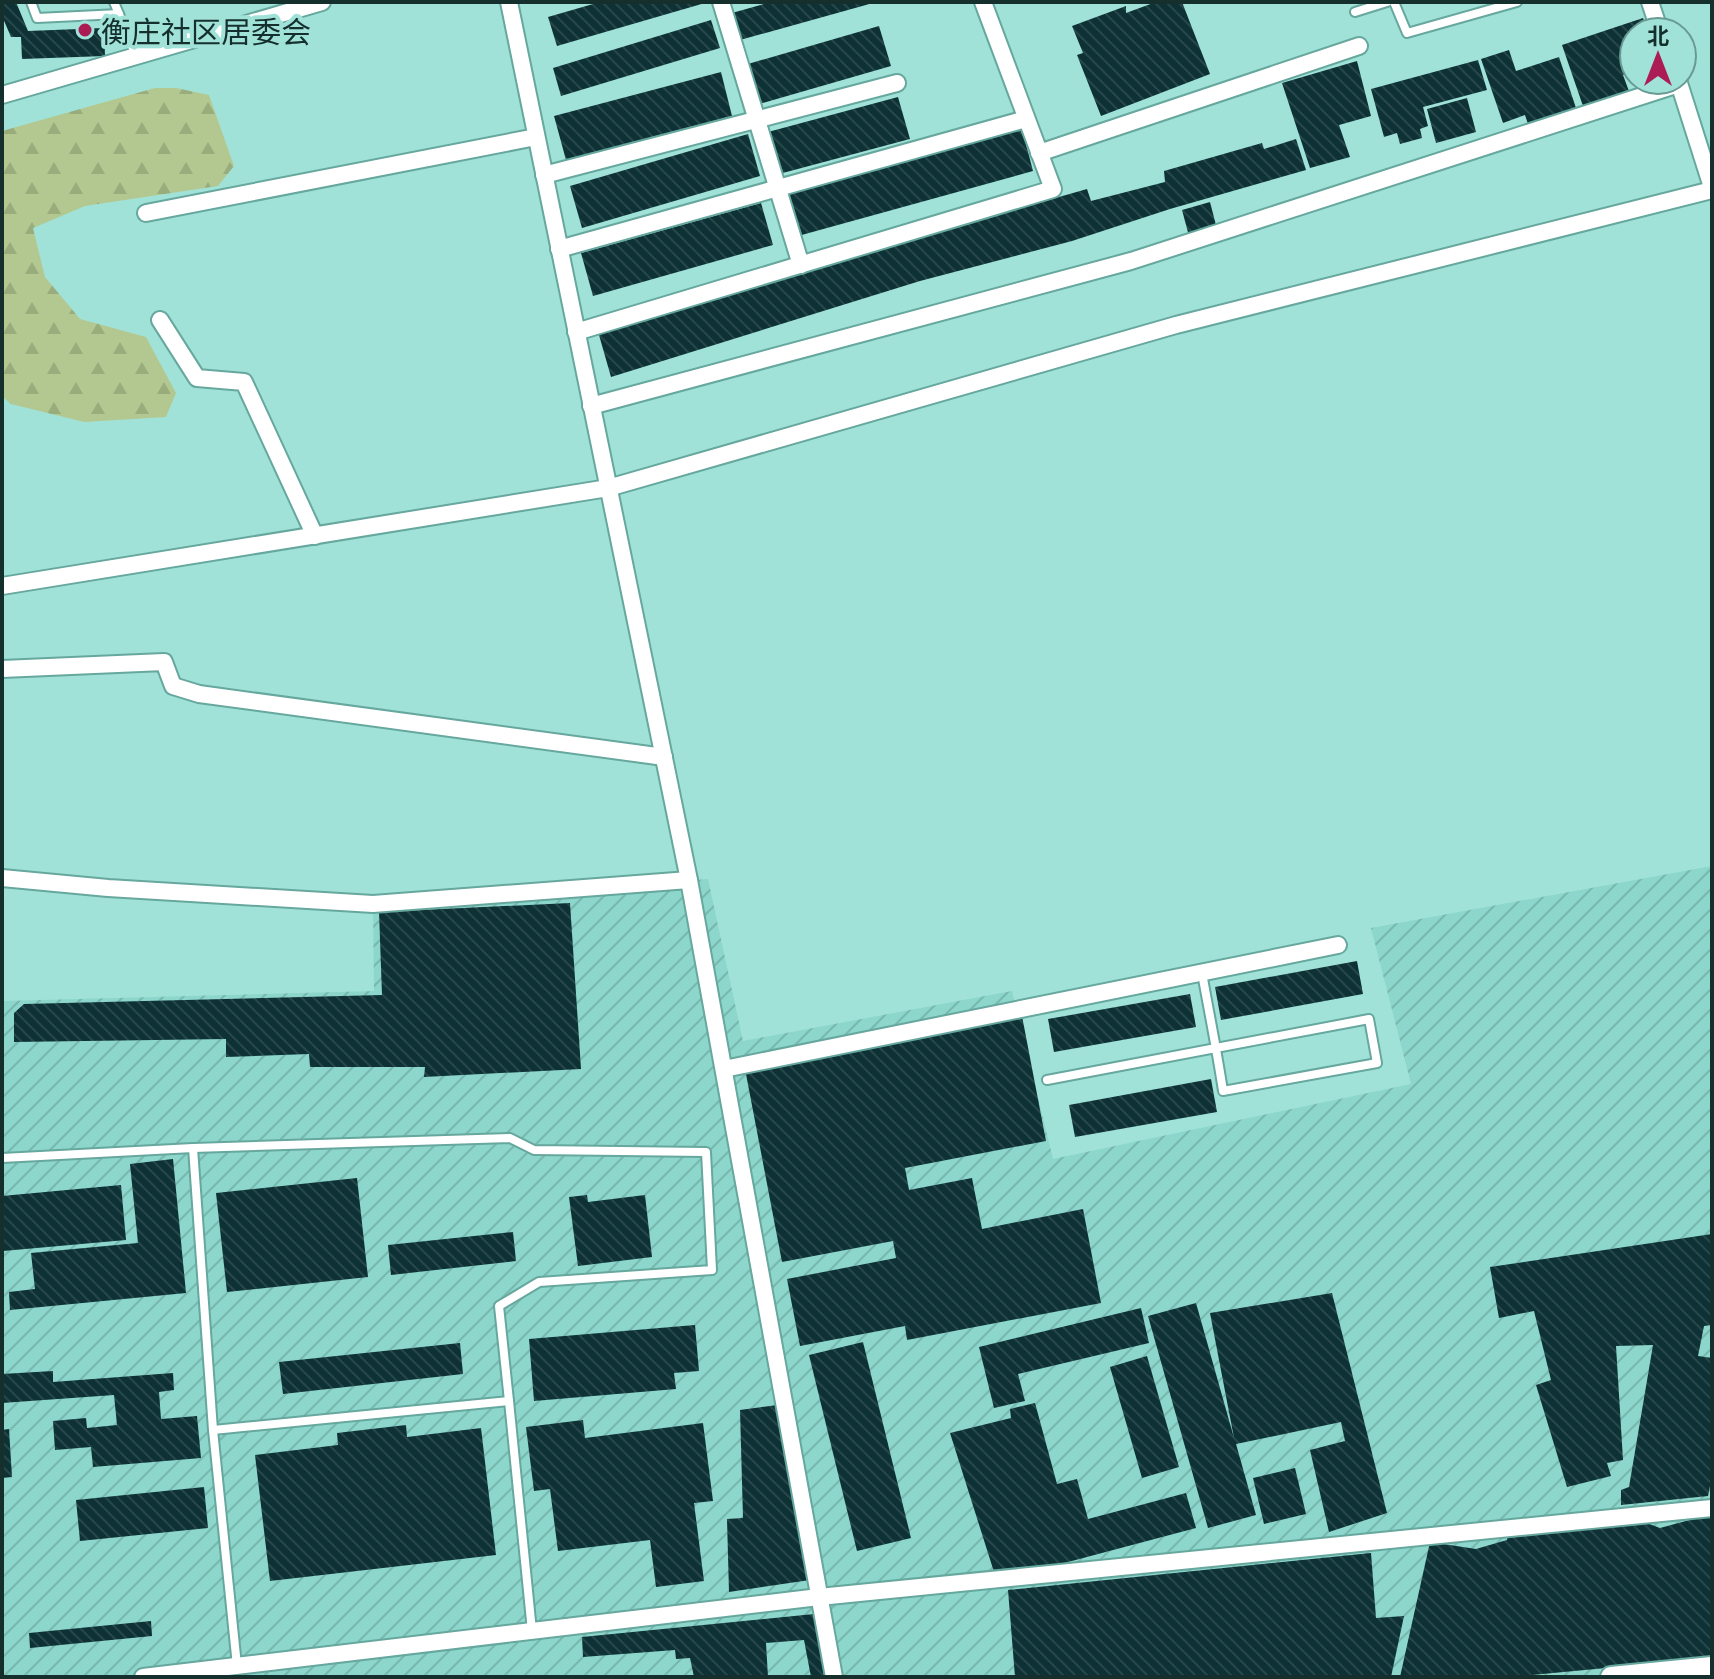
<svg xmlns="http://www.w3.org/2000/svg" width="1714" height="1679" font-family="Commissioner,'Noto Sans SC',sans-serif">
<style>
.industrial{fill:url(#industrial-furrows)}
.forest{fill:url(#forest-firs)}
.building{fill:url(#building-back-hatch)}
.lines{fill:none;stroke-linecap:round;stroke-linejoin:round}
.service-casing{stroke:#66a79e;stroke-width:12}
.minor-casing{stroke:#66a79e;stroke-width:20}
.tertiary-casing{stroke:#66a79e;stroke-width:24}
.service{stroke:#fff;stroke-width:8}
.minor{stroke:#fff;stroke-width:16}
.tertiary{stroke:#fff;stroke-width:20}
.poi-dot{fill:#ac1c54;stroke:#a0e2d8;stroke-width:3}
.labels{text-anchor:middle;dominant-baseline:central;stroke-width:8;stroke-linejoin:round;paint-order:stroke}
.poi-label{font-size:30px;fill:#142f2c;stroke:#a0e2d8;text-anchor:start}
</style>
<defs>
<pattern id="industrial-furrows" width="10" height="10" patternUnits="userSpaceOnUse" patternTransform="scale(2)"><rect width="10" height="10" fill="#8cd6cb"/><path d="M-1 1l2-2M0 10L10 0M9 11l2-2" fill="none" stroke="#78b8ae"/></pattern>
<pattern id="forest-firs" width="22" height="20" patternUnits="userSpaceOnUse" patternTransform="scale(2)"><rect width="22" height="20" fill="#b3c890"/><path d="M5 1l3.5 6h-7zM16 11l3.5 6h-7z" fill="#99ac7c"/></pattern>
<pattern id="building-back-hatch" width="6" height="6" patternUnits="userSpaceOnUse" patternTransform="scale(2)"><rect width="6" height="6" fill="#0d3135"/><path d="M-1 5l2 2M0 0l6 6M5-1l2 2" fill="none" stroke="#27474a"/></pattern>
</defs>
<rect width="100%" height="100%" fill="#a0e2d8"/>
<polygon class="industrial" points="1712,866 1712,1677 2,1677 2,1001 374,991 373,904 708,879 743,1041 1012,991 1053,1159 1411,1084 1371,928"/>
<polygon class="forest" points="155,88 176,88 209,95 234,166 218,186 85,206 33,228 45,277 80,319 146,337 176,393 166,417 84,422 11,404 2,396 2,131"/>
<g class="building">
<polygon points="2,2 16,2 28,31 104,28 105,56 22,59 21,37 11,37 2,16"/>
<polygon points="600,2 705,2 705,3 557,46 548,17"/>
<polygon points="771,2 873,2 873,3 740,40 732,13"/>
<polygon points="1156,2 1182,2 1210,74 1101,116 1077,55 1083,53 1072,26 1126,6 1126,13"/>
<polygon points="1643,18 1648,32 1634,32 1634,71 1623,75 1630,94 1584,109 1562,45"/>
<polygon points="711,20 720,48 561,96 553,68"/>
<polygon points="879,26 891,66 759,104 748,64"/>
<polygon points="1509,50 1516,71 1559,57 1577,111 1529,127 1525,115 1503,123 1481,59"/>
<polygon points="1478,60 1487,90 1423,107 1428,126 1420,129 1422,138 1400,144 1397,133 1384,137 1371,89"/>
<polygon points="1357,61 1371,116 1339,125 1350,157 1310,168 1282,83"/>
<polygon points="721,72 732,116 566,160 554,116"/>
<polygon points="898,97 910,139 779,174 768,132"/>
<polygon points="1467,98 1476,132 1436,143 1427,109"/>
<polygon points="1022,129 1033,171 798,236 787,194"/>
<polygon points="748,134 760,176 582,228 570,186"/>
<polygon points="1296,139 1306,170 1170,209 1072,241 920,281 611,377 597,328 1087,189 1091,201 1165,182 1164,171 1262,143 1264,149"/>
<polygon points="1210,202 1217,229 1189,236 1182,210"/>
<polygon points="761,203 773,245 593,296 581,253"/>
<polygon points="570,903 581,1069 424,1077 425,1067 310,1067 309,1054 226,1057 226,1039 14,1042 14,1013 24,1004 382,995 379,912"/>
<polygon points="1357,961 1363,994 1221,1020 1215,987"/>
<polygon points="1190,994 1196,1027 1054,1052 1048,1019"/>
<polygon points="1022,1016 1046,1141 905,1168 909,1190 972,1178 982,1229 1083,1209 1101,1303 907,1340 905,1326 800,1346 787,1279 896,1258 893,1241 782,1262 745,1069"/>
<polygon points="1211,1079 1217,1112 1075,1137 1069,1105"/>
<polygon points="173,1159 186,1293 10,1310 9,1292 35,1289 31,1253 138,1243 130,1164"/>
<polygon points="357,1178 368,1277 227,1292 216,1193"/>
<polygon points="121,1185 126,1240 3,1251 2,1196"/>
<polygon points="587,1195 588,1202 645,1195 652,1257 578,1266 569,1197"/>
<polygon points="513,1232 516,1261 391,1275 388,1245"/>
<polygon points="1712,1234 1712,1325 1704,1326 1698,1356 1712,1358 1712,1476 1708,1496 1621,1505 1621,1490 1629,1487 1653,1345 1616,1346 1623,1460 1607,1463 1611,1476 1567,1487 1536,1385 1551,1380 1534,1311 1499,1318 1490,1267"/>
<polygon points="1332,1293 1387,1513 1329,1532 1310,1450 1345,1441 1341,1422 1236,1444 1256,1515 1208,1528 1148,1316 1196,1303 1234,1438 1210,1313"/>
<polygon points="1141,1308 1149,1343 1018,1374 1025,1401 994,1408 979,1347"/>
<polygon points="695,1325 699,1371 674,1373 676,1389 534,1401 529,1339"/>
<polygon points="863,1342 911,1538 857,1551 809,1355"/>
<polygon points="460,1343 463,1374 283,1394 279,1362"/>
<polygon points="1147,1356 1179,1467 1142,1478 1110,1367"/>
<polygon points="53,1371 53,1382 173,1373 174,1390 159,1392 161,1419 197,1416 201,1458 93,1467 91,1447 55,1450 53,1421 86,1418 87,1428 117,1425 114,1395 2,1403 2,1374"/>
<polygon points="1035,1403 1057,1484 1077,1479 1088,1519 1186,1493 1196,1528 1053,1566 994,1572 950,1433 1011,1418 1010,1409"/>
<polygon points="778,1405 810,1580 729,1592 727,1519 743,1518 740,1410"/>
<polygon points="583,1420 585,1438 703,1423 713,1501 694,1503 704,1581 656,1587 650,1540 558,1551 550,1489 534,1491 526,1427"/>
<polygon points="406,1425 407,1437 481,1428 496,1555 270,1581 255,1455 338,1445 337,1433"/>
<polygon points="9,1429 12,1477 2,1478 2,1430"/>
<polygon points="1295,1468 1306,1514 1264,1524 1253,1478"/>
<polygon points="204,1487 208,1528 80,1541 76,1500"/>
<polygon points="1712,1514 1712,1658 1510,1677 1400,1677 1430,1542 1476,1549 1507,1540 1508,1534 1636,1519 1660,1528"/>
<polygon points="1371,1553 1376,1618 1404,1616 1391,1677 1015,1677 1008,1590"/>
<polygon points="814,1614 826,1677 811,1677 804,1640 766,1643 768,1677 694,1677 690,1658 676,1659 675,1650 583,1657 582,1637"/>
<polygon points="151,1621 152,1636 30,1648 29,1633"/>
</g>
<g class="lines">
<g class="service-casing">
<g id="service">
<polyline points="31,2 37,18 119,14"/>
<polyline points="114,2 136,56"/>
<polyline points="1394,2 1407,33 1517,2"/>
<polyline points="1355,12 1387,2"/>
<path d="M1047,1080L1369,1019L1377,1063L1223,1091C1217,1051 1209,1012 1202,973"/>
<polyline points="193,1148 213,1430 237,1666"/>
<polyline points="2,1158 193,1148 510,1138 534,1150 706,1152 712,1270 539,1282 499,1306 509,1401 213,1430"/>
<polyline points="509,1401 532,1631"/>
</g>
</g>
<g class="minor-casing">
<g id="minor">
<polyline points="509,2 689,880 834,1677"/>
<polyline points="721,2 801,265"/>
<polyline points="1650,2 1660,32"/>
<polyline points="1678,80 1712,187"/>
<polyline points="2,95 322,2"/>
<polyline points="1039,153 1359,46"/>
<polyline points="544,175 897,83"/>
<polyline points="146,213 536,137"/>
<polyline points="559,249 1026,119"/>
<polyline points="160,320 197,378 244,382 315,536"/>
<polyline points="576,332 1053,189 983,2"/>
<polyline points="591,406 1131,261 1679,84"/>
<polyline points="2,586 608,488 1176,325 1712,190"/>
<polyline points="2,669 164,662 173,686 199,694 664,757"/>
<polyline points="2,878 108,888 373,904 689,880"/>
<polyline points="724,1069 1338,945"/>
<polyline points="143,1677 819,1597 1712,1508"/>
</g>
</g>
<g class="tertiary-casing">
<polyline id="tertiary" points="1611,1677 1712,1667"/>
</g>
<use href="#service" class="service"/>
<use href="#minor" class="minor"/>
<use href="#tertiary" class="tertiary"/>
</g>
<circle class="poi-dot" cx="85" cy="30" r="8"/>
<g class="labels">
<g class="poi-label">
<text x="101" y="30">衡庄社区居委会</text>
</g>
</g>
<rect width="1714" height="1679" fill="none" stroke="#142f2c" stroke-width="8"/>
<g transform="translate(1658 56)"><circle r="38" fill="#a0e2d8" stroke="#689a93" stroke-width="2"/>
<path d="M0-6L14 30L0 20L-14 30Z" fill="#ac1c54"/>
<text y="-12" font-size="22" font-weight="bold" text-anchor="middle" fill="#142f2c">北</text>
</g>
</svg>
